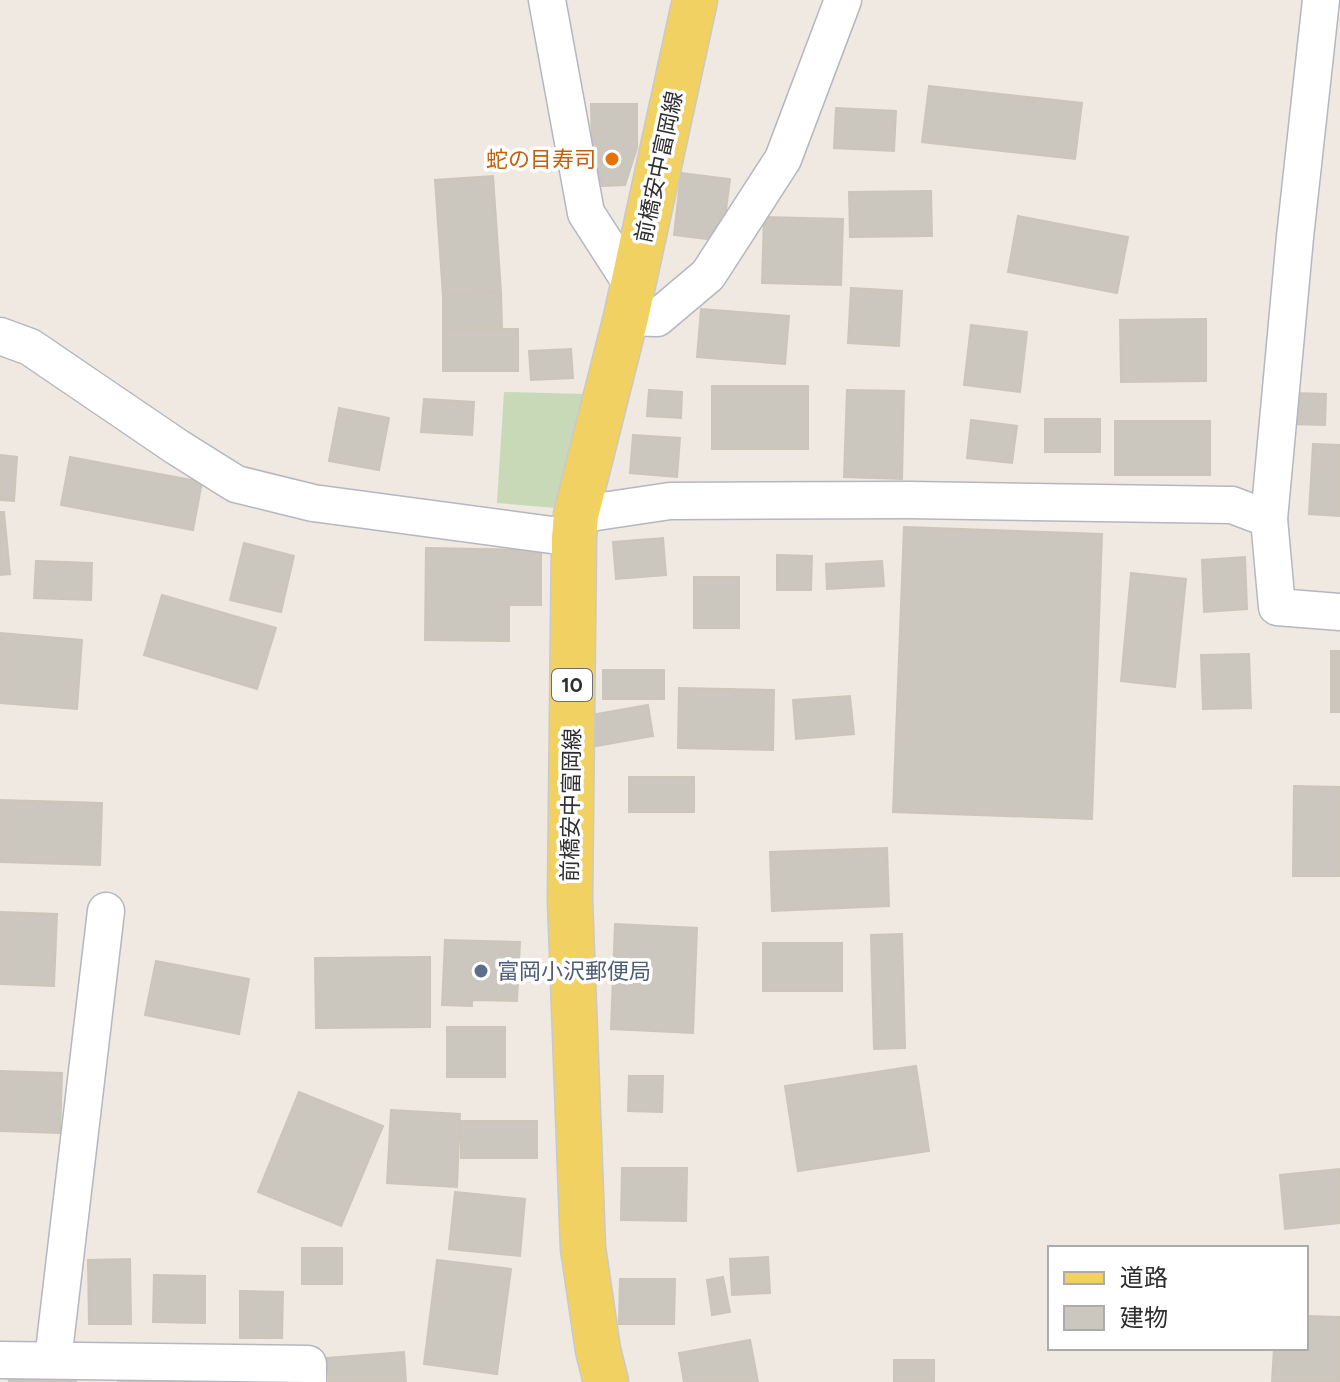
<svg xmlns="http://www.w3.org/2000/svg" width="1340" height="1382" font-family="Figtree,'Noto Sans JP',sans-serif">
<style>
.cemetery{fill:#c8d9b8}
.building{fill:#cbc7bf;stroke:#cbc5ba;stroke-width:2}
.lines{fill:none;stroke-linecap:round;stroke-linejoin:round}
.street-casing{stroke:#b4b7c1;stroke-width:39}
.primary-casing{stroke:#c9c9c9;stroke-width:47}
.street{stroke:#fff;stroke-width:36}
.primary{stroke:#f2d163;stroke-width:44}
.food-dot{fill:#e8710a;stroke:#fff;stroke-width:3}
.service-dot{fill:#5c6f8a;stroke:#fff;stroke-width:3}
.labels{text-anchor:middle;dominant-baseline:central;stroke-width:7;stroke-linejoin:round;paint-order:stroke}
.shield{fill:#fff;stroke:#6d6d6d;stroke-width:2}
.shield-label{font-size:20px;font-weight:bold;fill:#2e2e2e}
.food-label{font-size:22px;fill:#c56008;stroke:#fff;text-anchor:end}
.street-label{font-size:22px;fill:#2e2e2e;stroke:#fff}
.service-label{font-size:22px;fill:#4e5e75;stroke:#fff;text-anchor:start}
</style>
<rect width="100%" height="100%" fill="#efe9e1"/>
<polygon class="cemetery" points="504,392 586,394 556,508 497,503"/>
<g class="building">
<polygon points="929,86 1082,103 1075,159 922,142"/>
<polygon points="591,104 637,104 637,148 625,185 602,186 592,146"/>
<polygon points="836,108 896,111 894,151 834,148"/>
<polygon points="681,173 730,179 722,241 674,235"/>
<polygon points="493,176 501,292 443,296 435,180"/>
<polygon points="931,191 932,236 850,237 849,192"/>
<polygon points="1018,216 1128,237 1117,293 1008,272"/>
<polygon points="764,217 843,219 841,285 762,283"/>
<polygon points="851,288 902,291 899,346 848,343"/>
<polygon points="501,292 502,329 443,329 443,296"/>
<polygon points="701,309 789,316 785,364 697,357"/>
<polygon points="1206,319 1206,381 1121,382 1120,320"/>
<polygon points="971,325 1027,332 1020,392 964,385"/>
<rect x="443" y="329" width="75" height="42"/>
<polygon points="571,349 573,378 531,380 529,351"/>
<rect x="712" y="386" width="96" height="63"/>
<polygon points="649,390 682,392 681,418 647,416"/>
<polygon points="847,390 904,391 902,479 844,477"/>
<polygon points="1291,393 1326,394 1325,425 1290,424"/>
<polygon points="424,399 474,402 472,435 421,432"/>
<polygon points="339,408 389,418 379,470 329,461"/>
<rect x="1045" y="419" width="55" height="33"/>
<polygon points="971,420 1017,426 1012,463 967,458"/>
<rect x="1115" y="421" width="95" height="54"/>
<polygon points="633,435 680,438 677,477 630,473"/>
<polygon points="1313,444 1340,445 1340,516 1309,514"/>
<polygon points="0,455 17,457 14,501 0,500"/>
<polygon points="70,457 202,482 193,530 61,505"/>
<polygon points="0,512 4,512 10,574 0,575"/>
<polygon points="904,527 1102,534 1092,819 893,812"/>
<polygon points="663,538 666,575 616,579 613,542"/>
<polygon points="244,543 294,556 281,612 230,600"/>
<polygon points="426,548 541,550 541,605 509,605 509,641 425,640"/>
<polygon points="777,555 812,556 811,590 777,590"/>
<polygon points="1245,557 1247,609 1204,612 1202,560"/>
<polygon points="36,561 92,563 91,600 34,598"/>
<polygon points="882,561 884,586 827,589 826,564"/>
<polygon points="1131,573 1186,579 1175,687 1121,681"/>
<rect x="694" y="577" width="45" height="51"/>
<polygon points="162,595 276,628 257,689 144,655"/>
<polygon points="0,633 82,640 77,709 0,703"/>
<rect x="1331" y="651" width="9" height="61"/>
<polygon points="1249,654 1251,708 1203,709 1201,655"/>
<rect x="603" y="670" width="61" height="29"/>
<polygon points="679,688 774,690 773,750 678,748"/>
<polygon points="850,696 854,734 796,739 793,700"/>
<polygon points="648,705 653,736 596,746 591,715"/>
<rect x="629" y="777" width="65" height="35"/>
<polygon points="1294,786 1340,787 1340,876 1293,876"/>
<polygon points="0,800 102,803 100,865 0,862"/>
<polygon points="887,848 889,906 772,911 770,852"/>
<polygon points="0,912 57,914 54,986 0,984"/>
<polygon points="615,924 697,928 693,1033 611,1029"/>
<polygon points="902,934 905,1048 874,1049 871,935"/>
<polygon points="445,940 520,942 517,1001 472,1000 472,1006 442,1005"/>
<rect x="763" y="943" width="79" height="48"/>
<polygon points="430,957 430,1027 316,1028 315,958"/>
<polygon points="156,961 249,979 239,1034 145,1015"/>
<rect x="447" y="1027" width="58" height="50"/>
<polygon points="916,1066 929,1151 798,1171 785,1086"/>
<polygon points="0,1071 62,1073 60,1133 0,1131"/>
<polygon points="629,1076 663,1076 662,1112 628,1111"/>
<polygon points="299,1092 383,1126 341,1226 258,1192"/>
<polygon points="391,1110 460,1114 457,1187 387,1183"/>
<rect x="461" y="1121" width="76" height="37"/>
<polygon points="622,1168 687,1168 686,1221 621,1220"/>
<polygon points="1340,1169 1340,1223 1285,1229 1280,1175"/>
<polygon points="455,1192 525,1199 520,1256 449,1249"/>
<rect x="302" y="1248" width="40" height="36"/>
<polygon points="768,1257 770,1293 732,1295 730,1259"/>
<polygon points="130,1259 131,1324 89,1324 88,1260"/>
<polygon points="437,1260 511,1269 497,1374 424,1364"/>
<polygon points="154,1275 205,1276 205,1323 153,1322"/>
<polygon points="723,1277 730,1312 712,1315 707,1280"/>
<polygon points="620,1279 675,1279 674,1324 619,1324"/>
<polygon points="240,1291 283,1292 282,1338 240,1338"/>
<polygon points="1306,1316 1340,1317 1340,1382 1272,1382 1274,1348 1306,1348"/>
<polygon points="750,1340 758,1382 684,1382 679,1353"/>
<polygon points="404,1352 406,1382 329,1382 327,1358"/>
<rect x="894" y="1360" width="40" height="22"/>
<polygon points="76,1370 76,1382 9,1382 8,1371"/>
<polygon points="119,1378 193,1381 193,1382 118,1382"/>
</g>
<g class="lines">
<g class="street-casing">
<g id="street">
<polyline points="547,0 586,213 633,286"/>
<polyline points="626,317 657,318 708,275 783,159 843,0"/>
<polyline points="0,336 30,347 177,447 236,484 313,503 574,538"/>
<polyline points="576,515 670,501 909,500 1232,505 1269,519 1277,607 1340,612"/>
<polyline points="1269,519 1295,237 1321,0"/>
<polyline points="0,1360 308,1364 308,1382"/>
<polyline points="53,1360 106,911"/>
</g>
</g>
<g class="primary-casing">
<polyline id="primary" points="606,1382 598,1350 583,1248 570,900 574,538 576,515 626,317 695,0"/>
</g>
<use href="#street" class="street"/>
<use href="#primary" class="primary"/>
</g>
<circle class="food-dot" cx="612" cy="159" r="8"/>
<circle class="service-dot" cx="481" cy="971" r="8"/>
<g class="labels">
<rect class="shield" x="552" y="669" width="40" height="32" rx="6"/>
<g class="shield-label">
<text x="572" y="685">10</text>
</g>
<g class="food-label">
<text x="596" y="159">蛇の目寿司</text>
</g>
<g class="street-label">
<text transform="translate(659 167) rotate(-78)">前橋安中富岡線</text>
<text transform="translate(571 805) rotate(-89)">前橋安中富岡線</text>
</g>
<g class="service-label">
<text x="497" y="971">富岡小沢郵便局</text>
</g>
</g>
<rect x="1048" y="1246" width="260" height="104" fill="#ffffff" stroke="#ababab" stroke-width="2"/>
<rect x="1064" y="1272" width="40" height="12" fill="#f2d163" stroke="#ababab" stroke-width="2"/>
<text x="1120" y="1286" font-size="24" fill="#2e2e2e">道路</text>
<rect x="1064" y="1306" width="40" height="24" fill="#cbc7bf" stroke="#ababab" stroke-width="2"/>
<text x="1120" y="1326" font-size="24" fill="#2e2e2e">建物</text>
</svg>
